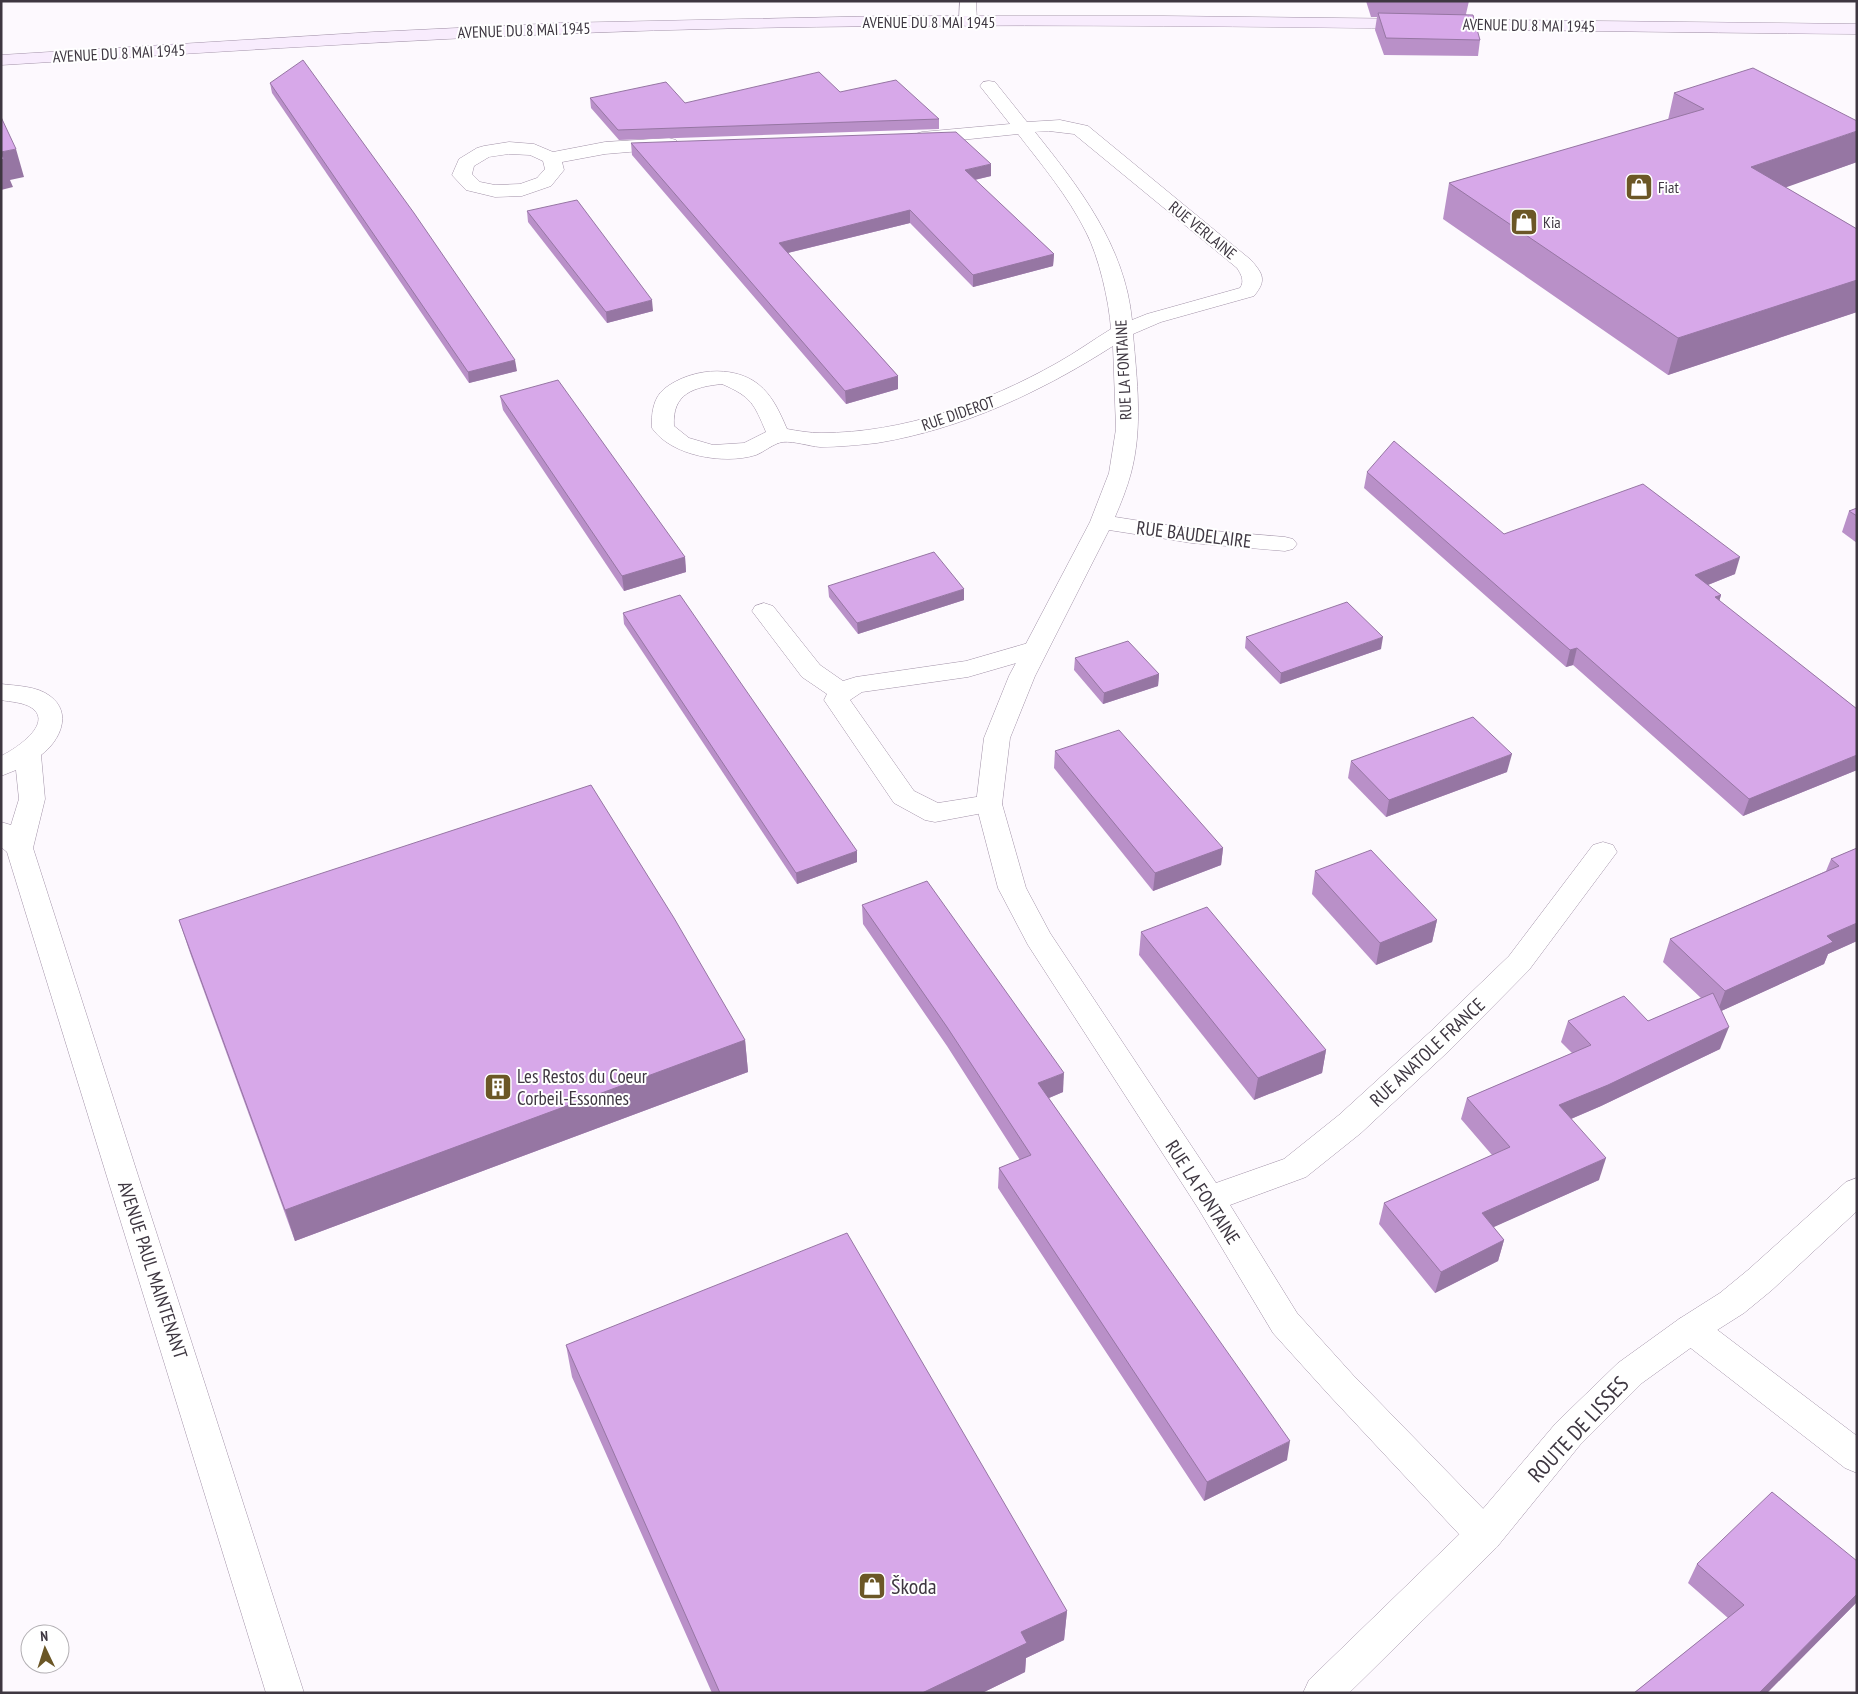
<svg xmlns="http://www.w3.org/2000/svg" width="1858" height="1694" font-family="'PT Sans Narrow',sans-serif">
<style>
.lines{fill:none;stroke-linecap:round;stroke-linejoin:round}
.service-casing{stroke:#a292a8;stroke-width:1}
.minor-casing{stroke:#a292a8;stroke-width:1}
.tertiary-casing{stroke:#a292a8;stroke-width:1}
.secondary-casing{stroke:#a292a8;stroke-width:1}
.service{fill:#fff;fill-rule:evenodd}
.minor{fill:#fff;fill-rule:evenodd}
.tertiary{fill:#fff;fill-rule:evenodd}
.secondary{fill:#f8ecfd;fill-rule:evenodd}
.wall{fill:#b990c8}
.shaded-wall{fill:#9676a3}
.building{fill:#d7a8e9;stroke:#9676a3}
.labels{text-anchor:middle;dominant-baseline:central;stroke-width:4;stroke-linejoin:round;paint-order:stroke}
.far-street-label{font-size:16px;fill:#3e3741;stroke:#fff}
.far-poi-label{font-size:16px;fill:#3e3741;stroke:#fff;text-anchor:start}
.street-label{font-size:19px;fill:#3e3741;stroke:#fff}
.poi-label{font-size:19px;fill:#3e3741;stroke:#fff;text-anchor:start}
.near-street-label{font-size:22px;fill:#3e3741;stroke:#fff}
.near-poi-label{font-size:22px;fill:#3e3741;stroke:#fff;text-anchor:start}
</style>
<rect width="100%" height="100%" fill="#fdf9fe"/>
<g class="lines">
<g class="service-casing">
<polygon id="service" points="764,603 773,606 820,665 843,681 856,677 966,661 1035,641 1044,643 1048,649 1044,655 968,677 862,692 850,700 914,791 938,803 989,795 999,798 1002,804 999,810 935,822 925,820 894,803 824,700 827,694 802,677 752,611 755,606"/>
</g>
<g class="minor-casing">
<g id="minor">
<polygon points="960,1 976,1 977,21 974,25 968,26 962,25 959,21"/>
<path d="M989,81L995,82L1027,122L1060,120L1088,126L1251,260C1263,274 1267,280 1254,296L1161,322L1133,334C1137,380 1143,428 1131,473C1127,488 1121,503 1115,517L1192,529L1285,537L1293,539L1297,544L1293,549L1285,551L1192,543L1109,530L1035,676L1010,738L1002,804L1026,888L1050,933L1216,1183L1284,1159L1339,1115L1430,1032L1509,956L1593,845L1603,842L1613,845L1617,852L1529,970L1452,1048L1361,1133L1306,1177L1230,1205L1297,1313L1353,1375L1497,1523L1502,1535L1497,1547L1484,1552L1471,1547L1329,1395L1273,1333L1198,1208L1028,945L998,888L976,804L984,738L1009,676L1090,522L1109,473L1116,429L1113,346C1041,392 962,429 877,443C859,445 838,447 820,447C808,446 795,441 783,442C774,443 764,452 756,455C724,465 671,456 652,428C651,415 653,398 664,389C689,369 732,364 758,384C773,396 780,413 787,429C798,431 810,433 821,433C903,433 986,403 1057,363C1075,353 1093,340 1111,329C1109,301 1099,257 1086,232C1068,196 1042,165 1018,134L922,144L915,142L913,138L915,134L922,132L1010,124L980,86L983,82ZM1049,131L1074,134L1237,268C1241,274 1245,281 1240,288L1147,314L1132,320C1125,246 1079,187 1035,132ZM722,384C752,397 754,404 766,432L744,443L713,445L689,438L674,426C672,393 694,387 722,384Z"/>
<path d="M669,138L676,140L678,144L676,148L605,154L562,162L564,170L551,186L522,196L495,197L466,190L452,175L459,159L477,148L484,146L509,142L534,144L553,152L605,142ZM509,154L530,155L543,161L545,169L537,178L520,184L495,185L480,182L472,174L474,166L489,157Z"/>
<polygon points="1691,1315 1703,1319 1857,1436 1857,1473 1845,1468 1679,1339 1674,1329 1679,1319"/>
</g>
</g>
<g class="tertiary-casing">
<g id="tertiary">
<path d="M1,684C17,686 37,686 50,696C73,713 60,741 41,755L45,799L33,848L304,1693H266L7,852L1,847V822L11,825L19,799L16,770L1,776V756C14,750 54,724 32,708C23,702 11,702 1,700Z"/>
<polygon points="1857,1178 1857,1211 1772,1290 1744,1313 1703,1339 1642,1383 1580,1445 1497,1547 1349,1693 1303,1693 1309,1680 1471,1523 1556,1423 1618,1363 1679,1319 1720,1293 1748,1270 1846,1182"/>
</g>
</g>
<g class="secondary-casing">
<path id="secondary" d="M886,16H1163L1857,24V34C1487,31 1117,21 747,28C498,33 250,50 1,65V55L374,32L560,23Z"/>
</g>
<use href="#service" class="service"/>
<use href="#minor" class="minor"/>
<use href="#tertiary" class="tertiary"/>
<use href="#secondary" class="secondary"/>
</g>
<g class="wall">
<polygon points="1366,1 1469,1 1466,14 1480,40 1478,56 1384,55 1375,30 1377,17 1371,17"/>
<polygon points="270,83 517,371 469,383 272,93"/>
<polygon points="840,92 939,119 939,129 619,140 591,108 590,98 685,103"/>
<polygon points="1674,93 1857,162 1785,187 1857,229 1857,312 1668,375 1443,219 1449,183 1668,120"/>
<polygon points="631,143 991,176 975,180 1054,254 1053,266 973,287 910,223 788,253 898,376 898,389 846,404 632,155"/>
<polygon points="527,211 653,311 607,323 528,222"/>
<polygon points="500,396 685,557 686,572 624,591 503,410"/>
<polygon points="1367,472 1504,534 1735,574 1708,585 1721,595 1719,601 1857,709 1857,770 1743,816 1573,665 1566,667 1364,488"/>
<polygon points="1857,508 1857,543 1842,532 1849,511"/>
<polygon points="828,586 964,600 858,634 829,597"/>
<polygon points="623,613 857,862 797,884 624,624"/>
<polygon points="1246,637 1381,649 1280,684 1245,648"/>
<polygon points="1075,658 1159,674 1158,686 1103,704 1074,670"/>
<polygon points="1055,751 1223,848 1221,865 1153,891 1054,768"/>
<polygon points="1351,761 1507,772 1386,817 1348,778"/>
<polygon points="1857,848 1857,941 1828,954 1824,964 1721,1011 1720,1049 1601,1106 1571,1119 1599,1180 1493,1227 1504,1240 1498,1261 1435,1293 1379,1224 1384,1203 1492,1155 1461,1119 1467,1098 1572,1053 1561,1042 1568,1021 1648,1021 1701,998 1663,962 1670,939 1826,871 1831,859"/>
<polygon points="1315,871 1437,920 1432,942 1376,965 1312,894"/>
<polygon points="862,905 1063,1092 1049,1098 1287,1460 1204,1501 998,1188 999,1168 1020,1160 947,1046 863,924"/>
<polygon points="179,920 745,1040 748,1072 295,1241 190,953"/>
<polygon points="1141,932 1326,1050 1322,1073 1254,1100 1139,955"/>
<polygon points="566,1345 1067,1611 1064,1640 1026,1658 1025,1672 982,1693 712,1693 572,1377"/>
<polygon points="1697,1564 1857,1602 1767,1693 1634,1693 1728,1618 1688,1583"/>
</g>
<g class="shaded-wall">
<polygon points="1857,131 1857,162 1742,203 1751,167"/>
<polygon points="16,149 24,177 10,180 13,187 1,190 1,152"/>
<polygon points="991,164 991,176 965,182 965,170"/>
<polygon points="910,210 910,223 779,255 779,243"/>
<polygon points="1054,254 1053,266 973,287 973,275"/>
<polygon points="1857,280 1857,312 1668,375 1678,338"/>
<polygon points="652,300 653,311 607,323 606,312"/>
<polygon points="515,360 517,371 469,383 468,372"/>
<polygon points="898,376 898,389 846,404 845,391"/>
<polygon points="685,557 686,572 624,591 622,576"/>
<polygon points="1740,557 1735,574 1690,592 1695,575"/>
<polygon points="964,589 964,600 858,634 857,623"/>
<polygon points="1721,595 1716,612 1715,597"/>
<polygon points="1383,637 1381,649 1280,684 1281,673"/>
<polygon points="1577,648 1573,665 1566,667 1570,650"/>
<polygon points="1159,674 1158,686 1103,704 1104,693"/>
<polygon points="1512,754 1507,772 1386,817 1389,800"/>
<polygon points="1857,755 1857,770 1743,816 1749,799"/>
<polygon points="1223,848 1221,865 1153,891 1155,873"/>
<polygon points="857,851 857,862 797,884 796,873"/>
<polygon points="1437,920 1432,942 1376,965 1380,943"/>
<polygon points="1857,923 1857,941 1828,954 1824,964 1717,1013 1725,991 1827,936"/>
<polygon points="1729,1027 1720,1049 1601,1106 1552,1127 1559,1105"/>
<polygon points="745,1040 748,1072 295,1241 285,1210"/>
<polygon points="1326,1050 1322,1073 1254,1100 1258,1078"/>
<polygon points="1064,1073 1063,1092 1037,1103 1038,1083"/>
<polygon points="1606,1158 1599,1180 1476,1235 1482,1213"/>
<polygon points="1504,1240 1498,1261 1435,1293 1441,1272"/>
<polygon points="1290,1441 1287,1460 1204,1501 1207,1482"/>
<polygon points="1857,1594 1857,1602 1767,1693 1759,1693"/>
<polygon points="1067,1611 1064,1640 1026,1658 1025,1672 982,1693 922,1693 1021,1632"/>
</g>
<g class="building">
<polygon points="1378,13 1473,15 1480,40 1386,38"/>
<polygon points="303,60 414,213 515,360 468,372 270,83"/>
<polygon points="1753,68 1857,121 1857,131 1751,167 1857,229 1857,280 1678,338 1449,183 1704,109 1674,93"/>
<polygon points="819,72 840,92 896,80 939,119 618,130 590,98 666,82 685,103"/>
<polygon points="1,117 16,149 1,152"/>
<polygon points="956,132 991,164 965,170 1054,254 973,275 910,210 779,243 898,376 845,391 631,143"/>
<polygon points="1,153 4,159 1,160"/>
<polygon points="577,200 652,300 606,312 527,211"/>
<polygon points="558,380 685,557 622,576 500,396"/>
<polygon points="1394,441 1504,534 1643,484 1740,557 1695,575 1721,595 1715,597 1857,709 1857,755 1749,799 1577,648 1570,650 1367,472"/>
<polygon points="1857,508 1857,516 1849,511"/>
<polygon points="934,552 964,589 857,623 828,586"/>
<polygon points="680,595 857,851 796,873 623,613"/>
<polygon points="1347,602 1383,637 1281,673 1246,637"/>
<polygon points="1128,641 1159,674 1104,693 1075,658"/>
<polygon points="1473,717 1512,754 1389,800 1351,761"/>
<polygon points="1119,730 1223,848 1155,873 1055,751"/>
<polygon points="591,785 674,918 745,1040 285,1210 179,920"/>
<polygon points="1857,848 1857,923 1827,936 1833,942 1725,991 1670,939 1839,866 1831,859"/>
<polygon points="1371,850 1437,920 1380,943 1315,871"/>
<polygon points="927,881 1064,1073 1038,1083 1290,1441 1207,1482 999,1168 1031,1155 947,1027 862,905"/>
<polygon points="1207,907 1326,1050 1258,1078 1141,932"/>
<polygon points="1713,993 1729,1027 1608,1085 1559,1105 1606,1158 1482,1213 1504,1240 1441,1272 1384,1203 1510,1147 1467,1098 1591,1045 1568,1021 1624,996 1648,1021"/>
<polygon points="847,1233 1067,1611 1021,1632 1027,1643 922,1693 720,1693 566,1345"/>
<polygon points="1772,1492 1857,1561 1857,1594 1759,1693 1634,1693 1744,1605 1697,1564"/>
</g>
<defs>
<g id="shop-square" transform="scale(1.4375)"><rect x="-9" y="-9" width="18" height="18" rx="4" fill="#6b5726" stroke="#fff"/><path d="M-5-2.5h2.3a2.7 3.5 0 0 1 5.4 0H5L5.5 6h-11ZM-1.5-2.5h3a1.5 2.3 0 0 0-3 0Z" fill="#fff"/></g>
<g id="building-square" transform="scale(1.4375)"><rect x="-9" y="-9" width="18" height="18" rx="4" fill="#6b5726" stroke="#fff"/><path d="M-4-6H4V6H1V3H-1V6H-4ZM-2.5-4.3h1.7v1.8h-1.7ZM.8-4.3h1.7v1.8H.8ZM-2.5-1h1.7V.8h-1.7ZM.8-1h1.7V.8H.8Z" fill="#fff"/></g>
</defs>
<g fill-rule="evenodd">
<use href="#shop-square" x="1639" y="187"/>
<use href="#shop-square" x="1524" y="222"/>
<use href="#building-square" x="498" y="1087"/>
<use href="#shop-square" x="872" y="1586"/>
</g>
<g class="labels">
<g class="far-street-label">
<text x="929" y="22">AVENUE DU 8 MAI 1945</text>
<text transform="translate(1529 25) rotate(1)">AVENUE DU 8 MAI 1945</text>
<text transform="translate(524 30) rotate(-2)">AVENUE DU 8 MAI 1945</text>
<text transform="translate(119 53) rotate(-3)">AVENUE DU 8 MAI 1945</text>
<text transform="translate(1203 230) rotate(39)">RUE VERLAINE</text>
<text transform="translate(1123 370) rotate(-93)">RUE LA FONTAINE</text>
<text transform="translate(958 413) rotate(-19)">RUE DIDEROT</text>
</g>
<g class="far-poi-label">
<text x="1658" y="187">Fiat</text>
<text x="1543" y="222">Kia</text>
</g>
<g class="street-label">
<text transform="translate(1194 534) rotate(7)">RUE BAUDELAIRE</text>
<text transform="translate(1427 1052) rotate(-43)">RUE ANATOLE FRANCE</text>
<text transform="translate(1203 1192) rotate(57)">RUE LA FONTAINE</text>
<text transform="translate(153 1270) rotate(72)">AVENUE PAUL MAINTENANT</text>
</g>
<g class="poi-label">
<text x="517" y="1076">Les Restos du Coeur<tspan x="517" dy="22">Corbeil-Essonnes</tspan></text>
</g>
<g class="near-street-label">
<text transform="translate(1578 1429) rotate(-47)">ROUTE DE LISSES</text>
</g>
<g class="near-poi-label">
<text x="891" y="1586">Škoda</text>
</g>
</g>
<rect width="1858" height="1694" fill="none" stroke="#3e3741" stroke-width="5"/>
<g transform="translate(45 1649) rotate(356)"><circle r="24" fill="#ffffff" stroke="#b2afb3"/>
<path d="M0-4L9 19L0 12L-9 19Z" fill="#6b5726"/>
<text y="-8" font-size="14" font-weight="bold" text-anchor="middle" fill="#3e3741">N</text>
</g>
</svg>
